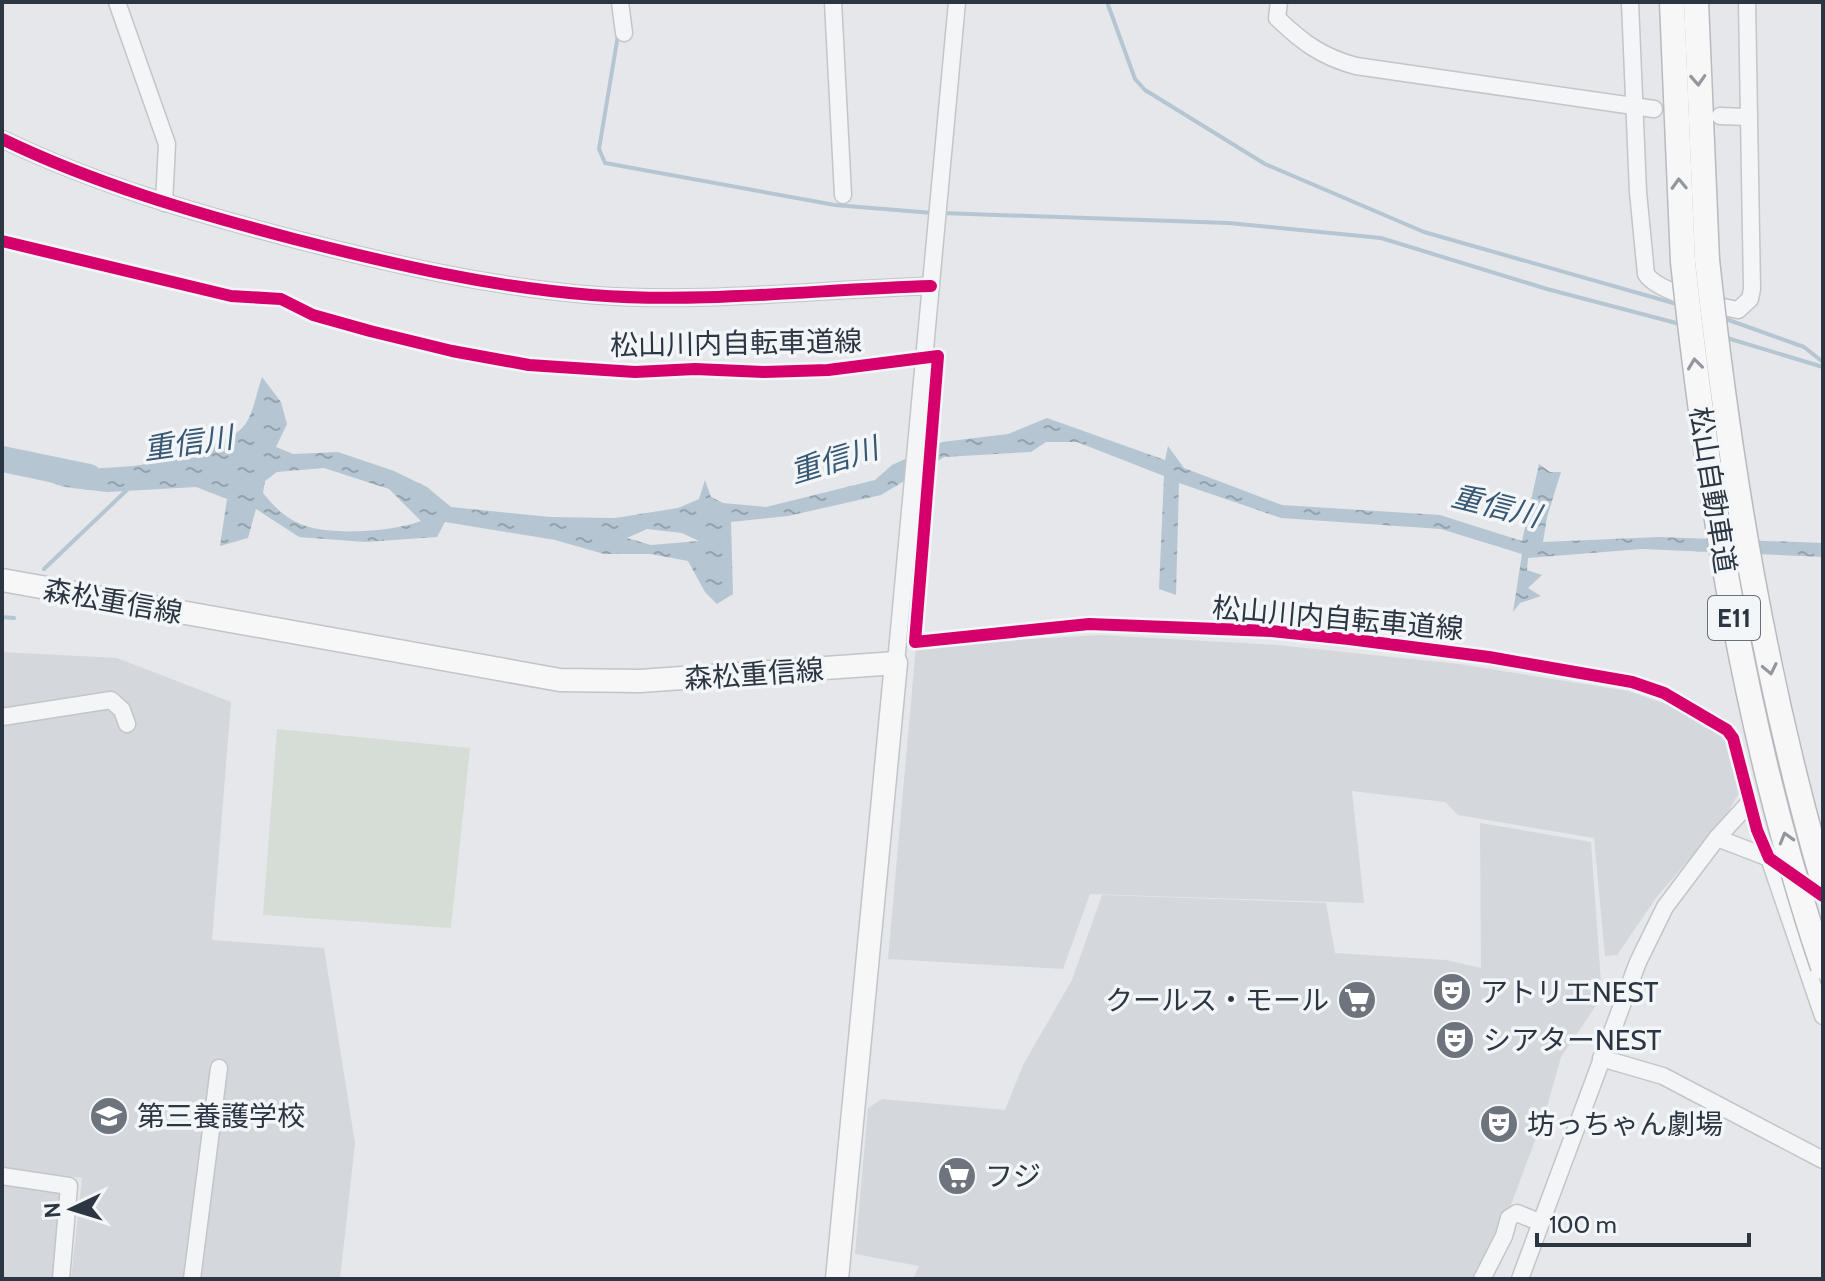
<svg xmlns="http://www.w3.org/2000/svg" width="1825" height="1281" font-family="Cabin,'Noto Sans JP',sans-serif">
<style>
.built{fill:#d4d7dc}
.pitch{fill:#d6ddd6}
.water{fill:url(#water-ripples);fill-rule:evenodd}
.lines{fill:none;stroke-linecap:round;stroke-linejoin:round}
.stream{stroke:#b5c6d2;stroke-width:4}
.river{stroke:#b5c6d2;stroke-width:26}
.minor-casing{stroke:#c3c5c8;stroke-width:19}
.major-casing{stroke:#c2c4c7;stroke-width:25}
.highway-casing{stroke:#b8babe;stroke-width:27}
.minor{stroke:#f4f5f6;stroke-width:16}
.major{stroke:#f7f7f8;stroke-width:22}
.highway{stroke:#f7f7f8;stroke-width:24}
.highway-bridge-casing{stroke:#b8babe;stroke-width:27;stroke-linecap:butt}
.highway-bridge{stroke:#f7f7f8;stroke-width:24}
.cycleway-casing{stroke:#f3f6f8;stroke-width:17}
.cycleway{stroke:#d6006c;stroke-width:12}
.oneway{stroke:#92969d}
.labels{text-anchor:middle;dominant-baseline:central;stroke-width:7;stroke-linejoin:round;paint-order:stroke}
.shield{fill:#f3f6f8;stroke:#687079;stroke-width:2}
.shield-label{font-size:26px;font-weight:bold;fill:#2c3642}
.street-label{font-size:28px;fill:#2c3642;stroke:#f3f6f8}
.poi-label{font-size:28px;fill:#2c3642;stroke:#f3f6f8;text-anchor:start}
.water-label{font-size:30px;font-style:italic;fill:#395874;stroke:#f3f6f8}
</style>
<defs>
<pattern id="water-ripples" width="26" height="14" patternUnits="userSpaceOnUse" patternTransform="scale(2)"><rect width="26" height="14" fill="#b5c6d2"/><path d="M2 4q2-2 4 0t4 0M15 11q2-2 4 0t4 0" fill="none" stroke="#93a2ac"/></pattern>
</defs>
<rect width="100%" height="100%" fill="#e5e7ea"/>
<g class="built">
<polygon points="1100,635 1277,645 1459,664 1628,691 1678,708 1726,734 1740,791 1725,817 1656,898 1617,955 1605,956 1594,838 1458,815 1445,802 1352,791 1364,903 1090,894 1063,969 888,959 916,646"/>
<polygon points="2,652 117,658 231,702 212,940 324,948 355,1143 340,1279 71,1279 82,1178 2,1167"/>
<polygon points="1480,823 1591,842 1602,997 1561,1057 1545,1114 1509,1210 1474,1279 913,1279 919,1266 855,1254 868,1108 882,1099 1005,1110 1023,1065 1072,980 1102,895 1326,903 1335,953 1446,960 1481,968"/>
<polygon points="2,1184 61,1191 52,1279 2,1279"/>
</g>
<polygon class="pitch" points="277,729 470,748 451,928 263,915"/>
<path class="water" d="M262,377L281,402L287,424L276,447L293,454L338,452L394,471L427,487L451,507L550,517L615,518L678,508L699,499L705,480L711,497L723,503L766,507L875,480L892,465L942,442L1008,434L1047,418L1165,460L1168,446L1184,468L1282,505L1440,515L1522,541L1539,464L1550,472H1561L1547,517L1543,542L1659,537L1823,543V557L1642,549L1528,558L1527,570L1542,575L1528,588L1541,596L1520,603L1513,612L1522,554L1441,529L1281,518L1179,483L1176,595L1159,589L1164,476L1077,442H1046L1031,452L944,457L881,495L788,516L731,522L733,594L717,604L705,592L688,561L650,554H604L555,540L445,522L437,537L365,542L299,537L256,509L248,538L220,546L227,499L196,487L107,492L64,487L24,473L134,466L208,453L205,448C253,429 247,425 262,377ZM324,468L389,489L421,521C392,532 324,537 296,522C282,515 273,505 263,493L265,481L277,472ZM647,529L682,533L699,541L651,545L627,538Z"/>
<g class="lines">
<g class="stream">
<polyline points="1107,2 1135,79 1145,90 1265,164 1424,232 1680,305"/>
<polyline points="618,35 599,149 605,163 835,205 933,213"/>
<polyline points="942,213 1229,223 1381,238 1547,289 1680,324"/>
<polyline points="1723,318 1804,347 1823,362"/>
<polyline points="1727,338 1823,367"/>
<polyline points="44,569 129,488"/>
<polyline points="2,617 14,618"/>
</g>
<polyline class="river" points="2,459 89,477"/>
<g class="minor-casing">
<g id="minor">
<polyline points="117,2 167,144 164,203"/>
<polyline points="620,2 624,33"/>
<polyline points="833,2 843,195"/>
<path d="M1279,2L1277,18C1302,42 1322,57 1356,66L1654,109"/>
<path d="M1630,2L1638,192L1646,274C1657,292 1716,306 1738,310L1750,299L1752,289L1747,2"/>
<polyline points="1720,116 1747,117"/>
<path d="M2,139C95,184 195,213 294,239C392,264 490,287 592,295C704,304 819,289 931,286"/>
<polyline points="896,663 957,2"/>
<polyline points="2,717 111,700 122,710 127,724"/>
<polyline points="1717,838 1769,858 1823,1016"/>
<polyline points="1601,1058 1663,1076 1823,1160"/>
<polyline points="2,1176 69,1186 61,1279"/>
<polyline points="192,1279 219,1068"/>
<polyline points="1482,1279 1504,1236 1509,1218 1517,1213 1541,1223"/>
<polyline points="1520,1279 1638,962 1665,907 1717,838 1749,803"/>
</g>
</g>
<g class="major-casing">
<polyline id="major" points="2,580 560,680 640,681 896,663 837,1279"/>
</g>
<g class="highway-casing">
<g id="highway">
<polyline points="1672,2 1683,262"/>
<polyline points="1696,2 1707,260"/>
</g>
</g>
<use href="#minor" class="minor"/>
<use href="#major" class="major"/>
<use href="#highway" class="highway"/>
<g class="highway-bridge-casing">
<g id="highway-bridge">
<path d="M1707,260C1730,470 1764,677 1823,881"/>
<path d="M1683,262C1709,500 1746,739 1823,967"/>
</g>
</g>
<use href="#highway-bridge" class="highway-bridge"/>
<g class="cycleway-casing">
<g id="cycleway">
<path d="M2,139C95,184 195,213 294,239C392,264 490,287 592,295C704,304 819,289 931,286"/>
<polyline points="2,241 231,296 281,299 313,315 370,331 452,351 529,365 635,372 695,369 764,372 828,370 938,356 915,642 1089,624 1271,631 1349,639 1489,657 1632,682 1664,693 1727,730 1733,738 1757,830 1769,858 1823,896"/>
</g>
</g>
<use href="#cycleway" class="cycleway"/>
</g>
<defs><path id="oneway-chevron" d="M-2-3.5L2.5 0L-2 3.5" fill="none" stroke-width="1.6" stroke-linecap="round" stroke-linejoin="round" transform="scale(2)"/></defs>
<g class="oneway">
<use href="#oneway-chevron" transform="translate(1698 80) rotate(87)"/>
<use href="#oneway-chevron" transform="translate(1679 184) rotate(-92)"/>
<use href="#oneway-chevron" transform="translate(1695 364) rotate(-97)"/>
<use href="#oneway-chevron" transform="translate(1770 669) rotate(78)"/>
<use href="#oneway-chevron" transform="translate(1786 838) rotate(-106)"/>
</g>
<defs>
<g id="theatre-disc" transform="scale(2)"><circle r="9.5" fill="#6d747d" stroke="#f3f6f8"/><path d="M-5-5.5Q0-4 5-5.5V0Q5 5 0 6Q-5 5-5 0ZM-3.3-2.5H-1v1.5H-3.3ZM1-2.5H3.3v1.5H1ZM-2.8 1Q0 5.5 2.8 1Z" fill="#fff"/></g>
<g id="supermarket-disc" transform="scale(2)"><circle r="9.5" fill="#6d747d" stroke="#f3f6f8"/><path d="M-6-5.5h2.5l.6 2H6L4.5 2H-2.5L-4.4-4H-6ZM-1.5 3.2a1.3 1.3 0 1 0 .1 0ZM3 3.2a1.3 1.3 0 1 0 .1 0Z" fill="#fff"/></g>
<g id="school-disc" transform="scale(2)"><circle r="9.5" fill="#6d747d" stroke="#f3f6f8"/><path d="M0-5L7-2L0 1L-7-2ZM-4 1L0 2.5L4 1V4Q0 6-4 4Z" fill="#fff"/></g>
</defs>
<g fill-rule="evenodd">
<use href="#theatre-disc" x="1452" y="992"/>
<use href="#supermarket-disc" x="1357" y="1000"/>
<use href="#theatre-disc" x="1455" y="1040"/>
<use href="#school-disc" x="109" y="1116"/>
<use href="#theatre-disc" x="1499" y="1124"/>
<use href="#supermarket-disc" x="957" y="1176"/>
</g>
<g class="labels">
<rect class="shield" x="1708" y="596" width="52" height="44" rx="6"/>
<g class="shield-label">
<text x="1734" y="618">E11</text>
</g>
<g class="street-label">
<text transform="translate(736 343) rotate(-1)">松山川内自転車道線</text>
<text transform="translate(1713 490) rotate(81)">松山自動車道</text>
<text transform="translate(113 601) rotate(10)">森松重信線</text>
<text transform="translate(1338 618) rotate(5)">松山川内自転車道線</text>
<text transform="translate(754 674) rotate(-4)">森松重信線</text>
</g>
<g class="poi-label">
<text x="1480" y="992">アトリエNEST</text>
<text x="1329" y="1000" text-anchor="end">クールス・モール</text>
<text x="1483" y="1040">シアターNEST</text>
<text x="137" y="1116">第三養護学校</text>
<text x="1527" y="1124">坊っちゃん劇場</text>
<text x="985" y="1176">フジ</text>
</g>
<g class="water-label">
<text transform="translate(188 443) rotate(-8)">重信川</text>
<text transform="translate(834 460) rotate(-17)">重信川</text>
<text transform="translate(1496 506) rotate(14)">重信川</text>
</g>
</g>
<rect width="1825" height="1281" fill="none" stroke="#2c3642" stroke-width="8"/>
<g transform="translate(72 1209) rotate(266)" stroke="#f3f6f8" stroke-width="6" paint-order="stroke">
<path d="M0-6L14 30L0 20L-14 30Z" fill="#2c3642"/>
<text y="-12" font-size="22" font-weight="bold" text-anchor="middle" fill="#2c3642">N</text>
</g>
<path d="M1537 1233v12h212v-12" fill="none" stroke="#2c3642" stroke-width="4"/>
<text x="1549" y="1233" font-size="24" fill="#2c3642" stroke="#f3f6f8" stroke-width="6" paint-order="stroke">100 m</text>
</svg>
